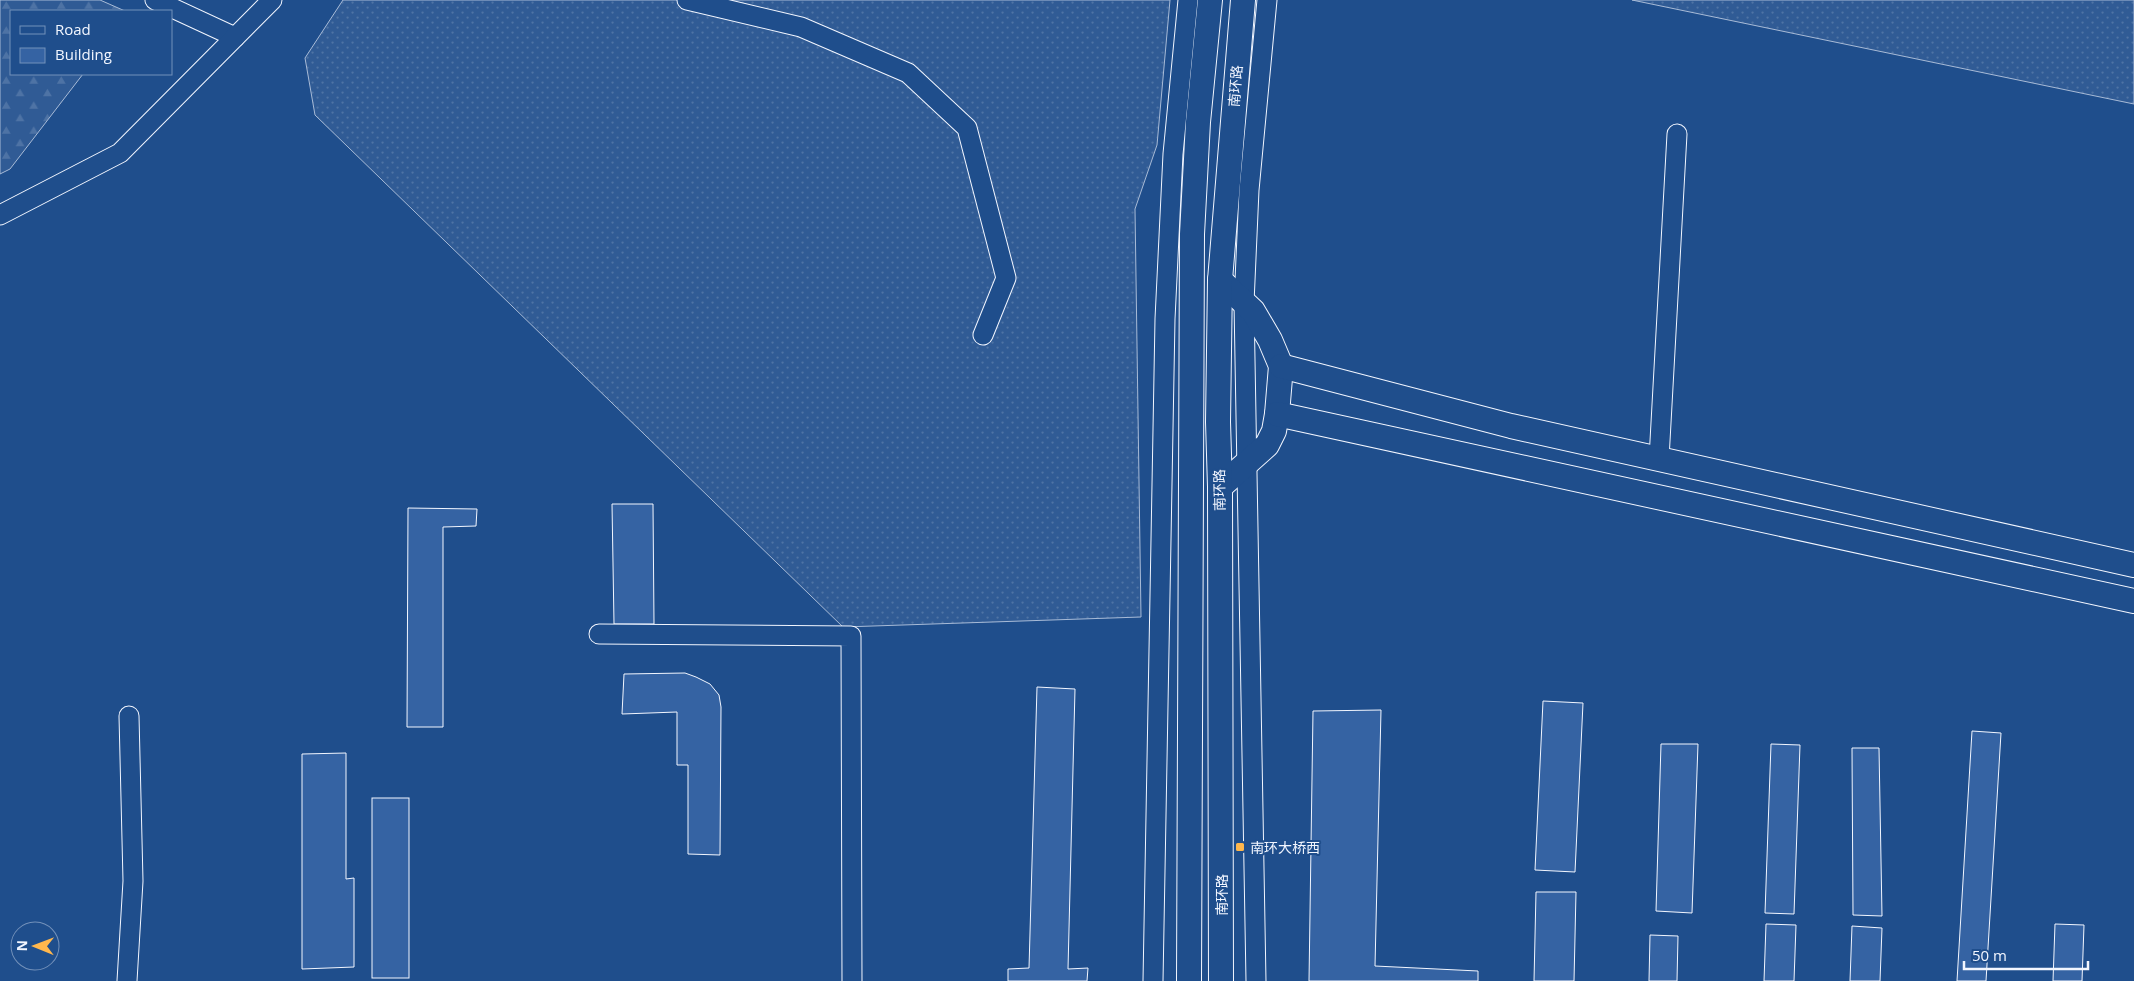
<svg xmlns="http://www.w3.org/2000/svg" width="2134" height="981" font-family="'Open Sans','Noto Sans SC',sans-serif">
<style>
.grass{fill:url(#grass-dots);stroke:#a8bbd7}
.forest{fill:url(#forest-firs);stroke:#a8bbd7}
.building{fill:#3563a3;stroke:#f2f6ff}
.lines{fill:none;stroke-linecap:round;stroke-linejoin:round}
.minor-casing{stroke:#f2f6ff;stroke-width:21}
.major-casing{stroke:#f2f6ff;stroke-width:26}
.minor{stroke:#1f4e8c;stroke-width:19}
.major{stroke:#1f4e8c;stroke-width:24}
.poi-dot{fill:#ffb74d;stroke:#1f4e8c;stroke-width:2}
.labels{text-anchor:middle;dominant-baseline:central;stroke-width:4;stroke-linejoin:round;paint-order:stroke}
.street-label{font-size:14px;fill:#f2f6ff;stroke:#1f4e8c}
.poi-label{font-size:14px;fill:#f2f6ff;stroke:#1f4e8c;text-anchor:start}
</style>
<defs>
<pattern id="grass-dots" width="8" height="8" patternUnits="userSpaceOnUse" patternTransform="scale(1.25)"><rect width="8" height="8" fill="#305b95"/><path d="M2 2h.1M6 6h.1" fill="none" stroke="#4e73a5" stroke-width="1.8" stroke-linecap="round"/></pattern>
<pattern id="forest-firs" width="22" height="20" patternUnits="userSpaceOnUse" patternTransform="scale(1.25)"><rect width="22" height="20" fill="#305b95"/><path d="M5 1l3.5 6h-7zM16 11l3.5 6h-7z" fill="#4e73a5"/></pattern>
</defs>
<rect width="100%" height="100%" fill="#1f4e8c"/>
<g class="grass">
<polygon points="343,0 1170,0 1157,145 1135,209 1141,617 843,627 315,115 305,58"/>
<polygon points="1632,0 2134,0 2134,104"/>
</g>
<polygon class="forest" points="0,0 100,0 125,11 11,11 11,74 83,74 10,169 0,174"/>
<g class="building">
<polygon points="612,504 653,504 654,624 614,624"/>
<polygon points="408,508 477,509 476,526 443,527 443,727 407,727"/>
<polygon points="685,673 696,677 710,684 719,695 721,707 720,855 688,854 688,765 677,765 677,712 622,714 624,674"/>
<polygon points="1037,687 1075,689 1068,969 1088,968 1087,981 1008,981 1008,969 1029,968"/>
<polygon points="1543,701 1583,703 1575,872 1535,870"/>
<polygon points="1381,710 1375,966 1478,971 1478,981 1309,981 1313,711"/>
<polygon points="1972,731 2001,733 1986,981 1957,981"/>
<polygon points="1661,744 1698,744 1692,913 1656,911"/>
<polygon points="1771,744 1800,745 1794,914 1765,913"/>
<polygon points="1852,748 1879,748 1882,916 1853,915"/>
<polygon points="346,753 346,879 354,878 354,967 302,969 302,754"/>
<rect x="372" y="798" width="37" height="180"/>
<polygon points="1536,892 1576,892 1574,981 1534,981"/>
<polygon points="1766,924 1796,925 1794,981 1764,981"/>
<polygon points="2055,924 2084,925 2082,981 2053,981"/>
<polygon points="1852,926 1882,928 1880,981 1850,981"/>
<polygon points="1650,935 1678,936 1677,981 1649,981"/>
</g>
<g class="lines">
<g class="minor-casing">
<g id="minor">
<polyline points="155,0 235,37"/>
<polyline points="687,0 801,27 908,73 967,128 1006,278 983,335"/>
<polyline points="0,215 120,153 272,0"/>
<polyline points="1659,459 1677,134"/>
<polyline points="599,634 851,636 852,981"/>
<polyline points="127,981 133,881 129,716"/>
<polyline points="1153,981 1165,319 1173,154 1188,0"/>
<polyline points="1256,981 1244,303 1249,190 1267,0"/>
</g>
</g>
<g class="major-casing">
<g id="major">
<polyline points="1220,280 1253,311 1270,340 1281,366 1277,414 1274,431 1267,445 1220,487"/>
<polyline points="1281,366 1511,426 2134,565"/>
<polyline points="1277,414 2134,601"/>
<polyline points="1189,981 1192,234 1198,122 1210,0"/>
<polyline points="1221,981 1220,487 1218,422 1220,280 1243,0"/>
</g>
</g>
<use href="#minor" class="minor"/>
<use href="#major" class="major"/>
</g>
<rect class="poi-dot" x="1235" y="842" width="10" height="10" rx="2.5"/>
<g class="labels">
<g class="street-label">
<text transform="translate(1235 86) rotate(-85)">南环路</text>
<text transform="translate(1219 490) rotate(-91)">南环路</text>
<text transform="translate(1221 895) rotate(-90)">南环路</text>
</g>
<g class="poi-label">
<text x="1250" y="847">南环大桥西</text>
</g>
</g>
<rect x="10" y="10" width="162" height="65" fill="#1f4e8c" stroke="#7391ba"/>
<rect x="20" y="26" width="25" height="8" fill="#1f4e8c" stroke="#7391ba"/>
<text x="55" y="35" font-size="15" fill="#f2f6ff">Road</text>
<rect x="20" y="48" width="25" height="15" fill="#3563a3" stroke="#7391ba"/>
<text x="55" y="60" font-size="15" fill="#f2f6ff">Building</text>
<g transform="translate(35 946) rotate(271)"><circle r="24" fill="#1f4e8c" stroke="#7391ba"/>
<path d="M0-4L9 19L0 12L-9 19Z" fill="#ffb74d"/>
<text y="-8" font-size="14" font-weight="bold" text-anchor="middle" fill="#f2f6ff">N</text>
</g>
<path d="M1964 961v8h124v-8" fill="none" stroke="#f2f6ff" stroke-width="2.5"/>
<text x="1972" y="961" font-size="15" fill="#f2f6ff" stroke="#1f4e8c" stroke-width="4" paint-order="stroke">50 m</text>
</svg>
